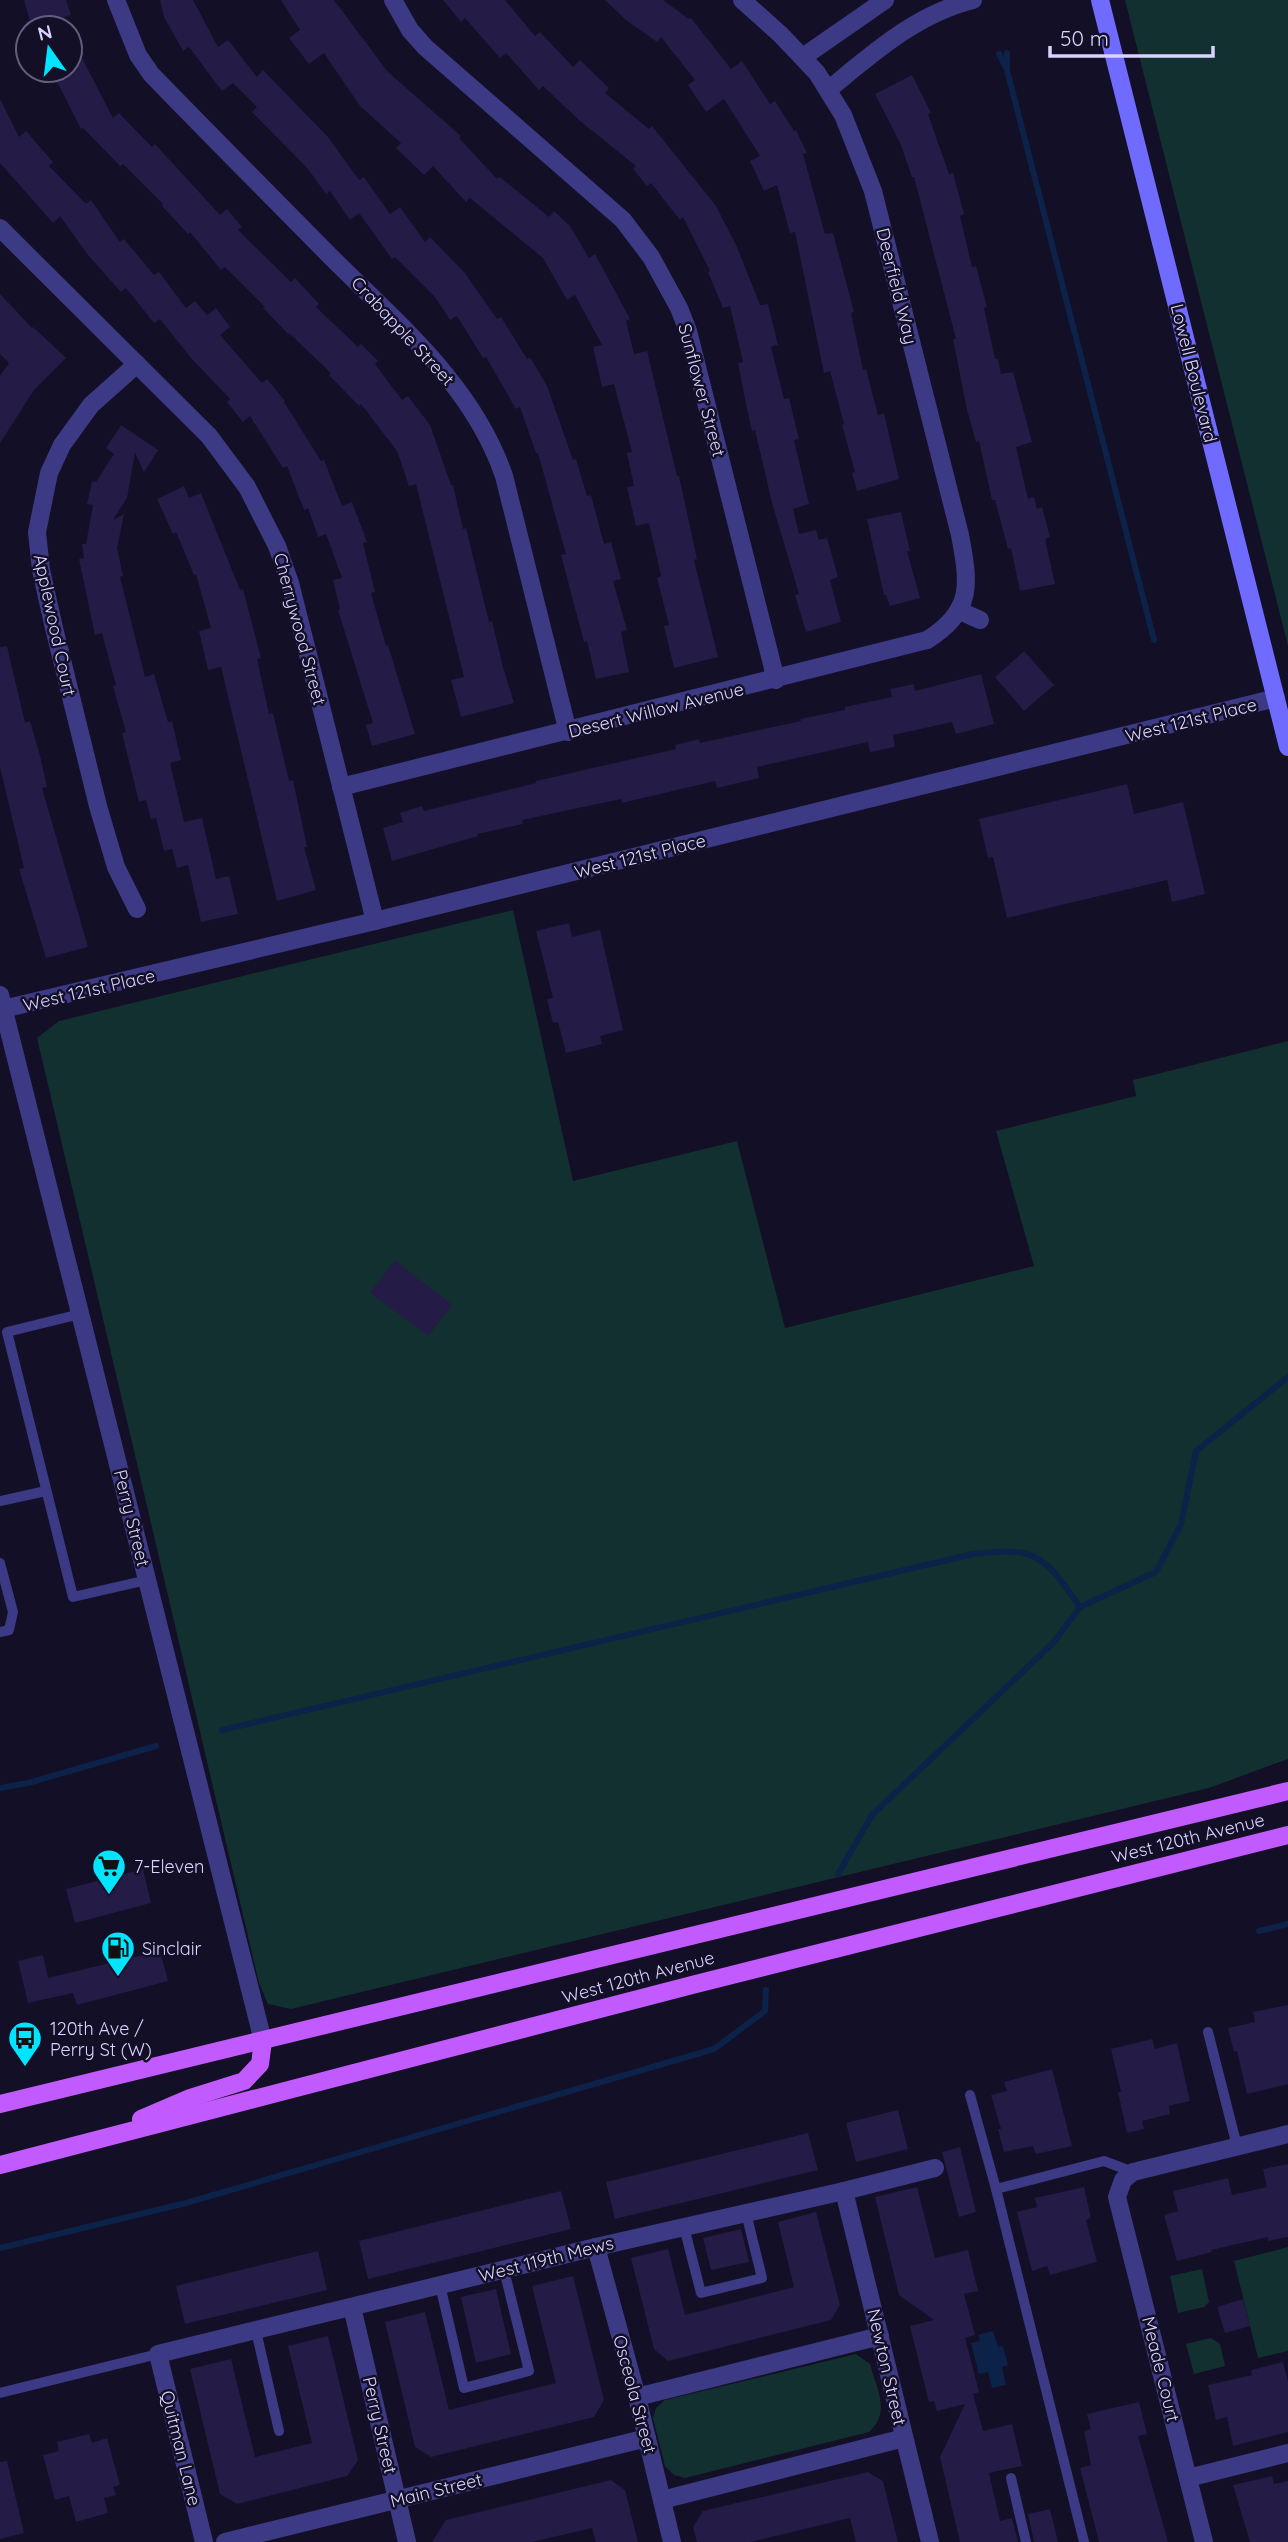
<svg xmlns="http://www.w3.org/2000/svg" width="1288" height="2542" font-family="Quicksand,sans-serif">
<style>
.green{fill:#12302f}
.water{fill:#0c2248}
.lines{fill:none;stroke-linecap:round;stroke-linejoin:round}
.stream{stroke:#0c2248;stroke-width:6}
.building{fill:#241b47}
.service{stroke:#3d3a85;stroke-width:10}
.minor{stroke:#3d3a85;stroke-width:18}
.tertiary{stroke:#3d3a85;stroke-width:18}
.secondary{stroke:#6f6bff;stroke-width:18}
.primary{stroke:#c25bff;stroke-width:18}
.labels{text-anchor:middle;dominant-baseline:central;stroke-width:5;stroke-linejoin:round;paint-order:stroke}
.street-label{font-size:18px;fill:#d9d4ff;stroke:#130f26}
.poi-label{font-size:18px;fill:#d9d4ff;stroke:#130f26;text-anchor:start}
</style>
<rect width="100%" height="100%" fill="#130f26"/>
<g class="green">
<polygon points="1125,0 1288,0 1288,646"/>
<polygon points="513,910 573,1181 737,1141 785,1328 1034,1266 996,1131 1136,1096 1133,1080 1288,1041 1288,1759 1209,1788 291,2009 268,2004 259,1983 37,1038 59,1021"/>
<polygon points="1288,2247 1288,2351 1258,2358 1234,2261"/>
<polygon points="1202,2269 1209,2302 1204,2307 1178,2313 1170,2276"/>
<polygon points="1211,2338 1220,2344 1225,2366 1194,2374 1186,2344"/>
<path d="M856,2354L870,2364C877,2390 891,2412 869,2432L685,2478L674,2475L665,2466L653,2418L656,2408L665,2400Z"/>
</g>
<polygon class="water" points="993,2331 998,2347 1003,2346 1008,2365 1002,2367 1006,2385 992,2388 988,2372 979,2374 971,2343 980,2341 978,2335"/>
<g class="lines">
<g class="stream">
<polyline points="999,54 1007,70 1154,640"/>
<polyline points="1007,68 1007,53"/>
<path d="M222,1730L973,1554C987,1553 1003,1550 1017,1552C1047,1554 1064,1585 1080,1607"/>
<polyline points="0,1788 28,1783 156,1746"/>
<polyline points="838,1874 872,1815 1054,1642 1080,1607 1156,1572 1181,1524 1196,1451 1288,1377"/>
<polyline points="1259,1931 1288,1924"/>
<polyline points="0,2248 186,2203 714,2049 765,2011 766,1990"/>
</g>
</g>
<g class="building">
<polygon points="24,0 66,0 71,15 64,17 70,28 32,28"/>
<polygon points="160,0 193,0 218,47 228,40 257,77 263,70 328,137 359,180 364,177 390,214 400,207 425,242 430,237 465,273 497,319 501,317 527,359 530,357 547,386 573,460 576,459 587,496 591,495 604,544 611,542 621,579 613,581 627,630 621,632 629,672 596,679 587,641 584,642 561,555 566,554 538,453 536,453 520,407 516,409 486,357 483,358 457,316 450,320 435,297 395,257 392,259 359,213 350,220 330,191 326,194 308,169 252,112 257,107 233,83 222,91 189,47 183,51 164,17"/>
<polygon points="281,0 334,0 388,72 461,136 459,138 497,179 500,177 549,217 554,211 570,226 589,258 595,254 630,319 626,321 634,354 647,351 677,476 679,476 697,559 694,560 718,657 674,668 664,626 669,625 657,578 661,576 649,523 636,526 627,487 634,486 627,453 632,452 614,384 602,387 593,347 602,345 575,295 567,300 543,258 470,198 466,202 433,166 424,175 396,148 401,143 360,106 324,53 309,64 289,38 300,30"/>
<polygon points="443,0 505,0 535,36 540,32 573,67 580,60 609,88 605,93 649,129 652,126 716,206 737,247 760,305 768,304 778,345 771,347 784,399 789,398 799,439 794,440 809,504 793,509 799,534 816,530 819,540 827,538 838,577 830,580 841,622 806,632 795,595 799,594 772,503 755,430 752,431 747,409 738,363 743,362 730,306 723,308 708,272 710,271 683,217 680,220 651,183 647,186 633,169 636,166 580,121 543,86 539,90 506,53 500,58 465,18 461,22"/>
<polygon points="605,0 663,0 689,19 691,18 731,69 742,61 770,104 775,101 794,131 796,130 807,153 803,154 825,234 833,233 854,312 851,313 863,370 866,369 878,415 884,413 899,479 857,491 852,473 855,472 842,425 844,424 830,371 824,373 795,232 790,233 777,185 764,191 750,161 760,156 724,99 706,112 688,85 695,80 661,37 657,42 626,20"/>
<polygon points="70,35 113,118 119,113 152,147 155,144 220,215 227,209 242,227 238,230 291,282 295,278 319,304 316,307 358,347 361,344 378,361 375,364 402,400 408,396 430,425 451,485 453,485 463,529 466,528 489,622 492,621 503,667 514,703 461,717 451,680 464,677 416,484 409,486 397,451 361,404 359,406 329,375 331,373 289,333 288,334 263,308 265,307 225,267 221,270 190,232 188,234 162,206 163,204 123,164 120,166 83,128 81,129 51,70 70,70"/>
<polygon points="912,75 931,113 928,114 949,174 953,173 964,214 960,216 972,267 976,266 987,307 984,308 995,359 998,359 1001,374 1013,372 1032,442 1016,447 1028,499 1034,497 1037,509 1042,507 1050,537 1045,539 1055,584 1020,591 1011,548 1008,549 995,500 992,500 979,441 976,442 967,410 953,339 956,339 914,177 912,177 901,145 875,94"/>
<polygon points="0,99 19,137 26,131 53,162 49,166 86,204 91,200 120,242 124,239 154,275 159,272 186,308 195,301 207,315 216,308 230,327 220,335 262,383 267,379 285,401 284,402 321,461 324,460 342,506 352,502 367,542 363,543 375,592 371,593 386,646 388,645 415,734 372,746 366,725 373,723 338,610 340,609 333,580 342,578 326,534 318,537 308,508 304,510 287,466 283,468 250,416 243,422 227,402 230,399 191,358 160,319 154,323 126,288 121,292 88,255 60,216 53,223 0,163"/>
<polygon points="0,294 32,328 33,327 66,358 34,390 0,443 0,376 9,363 0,354"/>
<polygon points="121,425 158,450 144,472 135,453 127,498 113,520 124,514 117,548 123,576 120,577 145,677 154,674 168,722 172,721 181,760 170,763 184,822 202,818 216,879 229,876 238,914 201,922 188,865 177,868 172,849 164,851 156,818 151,819 146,800 139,802 122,733 126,732 113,686 116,685 102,633 95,635 79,559 84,558 82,544 86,544 93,505 87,504 92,481 96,482 114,454 106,448"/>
<polygon points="184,486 189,498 201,493 240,590 243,589 261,658 257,659 269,714 273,713 289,781 293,780 307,847 304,847 316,890 277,901 221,667 208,670 199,631 211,628 196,574 194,575 176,532 173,534 157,499"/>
<polygon points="901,512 910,551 907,551 920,598 890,606 886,595 884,595 867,519"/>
<polygon points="7,646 25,723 30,721 40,756 47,787 42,788 88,947 46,958 19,869 24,868 0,767 0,647"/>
<polygon points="1024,651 1054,685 1024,711 995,677"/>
<polygon points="981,674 994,724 956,734 952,722 893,735 895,747 870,752 868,742 757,767 759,778 717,788 715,781 622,803 621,799 522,820 523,824 477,834 478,836 392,861 383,828 403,822 400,813 422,806 424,811 536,783 536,781 676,749 675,745 699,739 700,743 801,721 800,719 845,710 845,707 892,697 890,689 914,684 915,691"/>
<polygon points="1127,784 1134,814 1183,802 1205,894 1172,902 1167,880 1007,918 993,857 988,858 979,819"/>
<polygon points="569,923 572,937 600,930 623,1030 600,1036 602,1044 566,1053 558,1022 553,1023 547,999 553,998 536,931"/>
<polygon points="395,1260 452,1305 428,1336 370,1293"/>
<polygon points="143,1869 151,1903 75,1923 66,1889"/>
<polygon points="160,1951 168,1981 77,2005 73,1993 28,2003 18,1961 43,1955 48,1978"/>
<polygon points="1288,2005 1288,2084 1247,2094 1237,2051 1234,2052 1228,2028 1255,2022 1253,2012"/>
<polygon points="1152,2039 1155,2049 1177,2043 1190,2101 1169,2106 1170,2114 1142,2121 1144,2129 1127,2133 1118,2092 1121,2092 1111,2049"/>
<polygon points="1052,2069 1072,2146 1036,2154 1033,2146 1004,2152 998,2129 1001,2129 991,2095 1007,2091 1004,2082"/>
<polygon points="898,2110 908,2149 856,2162 846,2123"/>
<polygon points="808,2133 818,2170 615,2219 606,2182"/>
<polygon points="960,2147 976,2212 959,2217 942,2152"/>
<polygon points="1288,2164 1288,2237 1268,2241 1268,2237 1211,2250 1212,2252 1177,2261 1164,2215 1178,2211 1173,2191 1228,2178 1232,2195 1267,2187 1263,2169"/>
<polygon points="917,2187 935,2258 968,2250 978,2291 964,2294 975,2335 965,2338 979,2392 973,2394 983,2431 1012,2424 1022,2466 989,2473 1000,2521 1012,2518 1018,2542 960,2542 940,2457 965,2404 937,2411 934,2401 929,2402 910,2326 934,2320 899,2295 875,2197"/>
<polygon points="1084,2187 1091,2218 1086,2220 1097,2262 1050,2275 1047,2266 1032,2271 1017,2212 1037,2207 1035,2198"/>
<polygon points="561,2191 571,2229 368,2279 359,2241"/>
<polygon points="816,2212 840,2305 831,2320 668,2361 654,2349 631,2258 668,2249 685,2315 794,2287 778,2222"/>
<polygon points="741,2229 749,2262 711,2270 703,2238"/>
<polygon points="318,2251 327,2290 185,2324 176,2286"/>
<polygon points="573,2276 604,2400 594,2417 431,2457 415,2447 385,2322 425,2312 449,2410 556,2383 532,2286"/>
<polygon points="496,2289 511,2354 476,2363 461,2297"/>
<polygon points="1243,2299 1250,2326 1225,2333 1217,2307"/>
<polygon points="328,2336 358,2460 353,2468 347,2476 237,2504 220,2494 190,2369 231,2359 255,2457 312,2443 288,2346"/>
<polygon points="1283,2362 1288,2381 1288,2432 1233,2446 1227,2417 1216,2420 1208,2385 1252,2375 1251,2370"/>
<polygon points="1139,2402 1147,2434 1138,2436 1168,2542 1099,2542 1080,2468 1091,2465 1084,2431 1091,2429 1087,2414"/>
<polygon points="89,2434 92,2443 107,2438 120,2485 113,2487 116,2495 104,2498 108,2513 76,2522 69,2496 55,2500 43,2455 59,2451 57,2442"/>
<polygon points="7,2461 24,2533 0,2539 0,2462"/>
<polygon points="868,2472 883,2481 898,2542 856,2542 850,2518 751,2542 697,2542 693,2527 703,2511"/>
<polygon points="1272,2476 1274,2484 1288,2481 1288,2542 1250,2542 1233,2485"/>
<polygon points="611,2480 625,2490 638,2542 596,2542 592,2528 532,2542 432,2542 446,2520"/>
<polygon points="1050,2509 1058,2542 1034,2542 1028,2514"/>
</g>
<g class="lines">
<g class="service">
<polyline points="80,1314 7,1332 73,1597 147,1580"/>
<polyline points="0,1501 46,1491"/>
<polyline points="0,1563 13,1612 9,1630 0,1632"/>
<polyline points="1208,2032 1237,2146"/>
<polyline points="970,2095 996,2189 1084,2542"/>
<polyline points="996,2189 1104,2161 1133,2172"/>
<polyline points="684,2227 701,2293 762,2278 746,2213"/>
<polyline points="440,2285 464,2388 529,2371 504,2270"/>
<polyline points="256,2331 279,2431"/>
<polyline points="0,2393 158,2354"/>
<polyline points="1011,2478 1026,2542"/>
</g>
<g class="minor">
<path d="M116,0L138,55L151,74C211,136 271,196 331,257C397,323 473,385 504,476L568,732"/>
<polyline points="393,0 410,30 425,47 623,220 651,257 679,308 688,331 776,680"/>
<polyline points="803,57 885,0"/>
<path d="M828,90C872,54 916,14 973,0"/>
<polyline points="0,228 209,436 247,487 277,546 290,583 375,921"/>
<polyline points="137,364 91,405 62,445 49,473 37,532 41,570 54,628 98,806 116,867 137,909"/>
<polyline points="960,611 980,620"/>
<path d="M341,787L927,640C974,611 969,583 960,535L873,191L843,115L817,73L781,35L742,0"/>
<polyline points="844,2191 930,2542"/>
<polyline points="596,2247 637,2397 672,2542"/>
<polyline points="352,2307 407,2542"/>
<polyline points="637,2397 880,2336"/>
<polyline points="1188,2478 1288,2453"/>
<polyline points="662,2500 904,2438"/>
<polyline points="204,2542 158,2354 596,2247 844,2191 935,2168"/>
<polyline points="225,2542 647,2438"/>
<polyline points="1204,2542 1117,2197 1123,2180 1133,2172 1288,2134"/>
</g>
<g class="tertiary">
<polyline points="0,995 263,2041"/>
<polyline points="3,1009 375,921 1276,698"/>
</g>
<polyline class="secondary" points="1100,0 1288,747"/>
<g class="primary">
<polyline points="0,2104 1288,1791"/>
<polyline points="141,2119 190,2098 244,2081 260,2064 263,2041"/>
<polyline points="0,2165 692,1985 1288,1835"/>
</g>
</g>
<defs>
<g id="supermarket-pin" transform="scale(1.75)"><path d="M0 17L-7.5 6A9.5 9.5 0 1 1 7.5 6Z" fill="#00e5ff" stroke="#130f26"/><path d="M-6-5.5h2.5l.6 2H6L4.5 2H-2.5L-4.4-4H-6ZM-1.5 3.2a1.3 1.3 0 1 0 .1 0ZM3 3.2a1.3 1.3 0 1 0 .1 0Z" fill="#111"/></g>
<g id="fuel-pin" transform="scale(1.75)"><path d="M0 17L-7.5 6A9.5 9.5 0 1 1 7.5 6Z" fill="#00e5ff" stroke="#130f26"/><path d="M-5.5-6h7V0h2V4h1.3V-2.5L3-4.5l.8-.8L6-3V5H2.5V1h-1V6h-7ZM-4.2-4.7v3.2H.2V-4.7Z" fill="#111"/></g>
<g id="bus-pin" transform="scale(1.75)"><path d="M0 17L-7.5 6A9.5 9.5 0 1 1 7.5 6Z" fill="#00e5ff" stroke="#130f26"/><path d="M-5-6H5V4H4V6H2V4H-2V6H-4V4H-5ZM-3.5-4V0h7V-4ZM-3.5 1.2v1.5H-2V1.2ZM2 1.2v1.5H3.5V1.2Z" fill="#111"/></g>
</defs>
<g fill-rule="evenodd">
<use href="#supermarket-pin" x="109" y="1866"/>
<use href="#fuel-pin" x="118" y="1948"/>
<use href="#bus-pin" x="25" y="2038"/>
</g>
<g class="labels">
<g class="street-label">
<text transform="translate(897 286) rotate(76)">Deerfield Way</text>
<text transform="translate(403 331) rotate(47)">Crabapple Street</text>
<text transform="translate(1194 373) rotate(76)">Lowell Boulevard</text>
<text transform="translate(702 390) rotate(75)">Sunflower Street</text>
<text transform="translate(55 625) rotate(78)">Applewood Court</text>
<text transform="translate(300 629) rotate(75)">Cherrywood Street</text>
<text transform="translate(656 710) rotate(-14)">Desert Willow Avenue</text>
<text transform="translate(1191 720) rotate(-14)">West 121st Place</text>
<text transform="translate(640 856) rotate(-14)">West 121st Place</text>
<text transform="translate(89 990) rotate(-13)">West 121st Place</text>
<text transform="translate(132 1518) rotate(76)">Perry Street</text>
<text transform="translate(1188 1838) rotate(-14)">West 120th Avenue</text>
<text transform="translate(638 1977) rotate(-15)">West 120th Avenue</text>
<text transform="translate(546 2259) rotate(-14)">West 119th Mews</text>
<text transform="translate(887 2367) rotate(77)">Newton Street</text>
<text transform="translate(1161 2369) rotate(76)">Meade Court</text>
<text transform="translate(635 2394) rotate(75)">Osceola Street</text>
<text transform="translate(380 2425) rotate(77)">Perry Street</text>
<text transform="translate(181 2448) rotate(76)">Quitman Lane</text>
<text transform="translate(436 2490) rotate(-14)">Main Street</text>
</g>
<g class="poi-label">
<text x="134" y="1866">7-Eleven</text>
<text x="142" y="1948">Sinclair</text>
<text x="50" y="2028">120th Ave /<tspan x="50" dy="21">Perry St (W)</tspan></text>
</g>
</g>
<g transform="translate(49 49) rotate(346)"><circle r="33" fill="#130f26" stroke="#625e7d" stroke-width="2"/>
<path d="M0-5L12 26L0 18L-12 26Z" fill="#00e5ff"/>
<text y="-10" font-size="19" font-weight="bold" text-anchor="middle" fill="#d9d4ff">N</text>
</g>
<path d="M1050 46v10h163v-10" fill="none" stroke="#d9d4ff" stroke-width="3.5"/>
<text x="1060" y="46" font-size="21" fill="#d9d4ff" stroke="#130f26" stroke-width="5" paint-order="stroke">50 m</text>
</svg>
